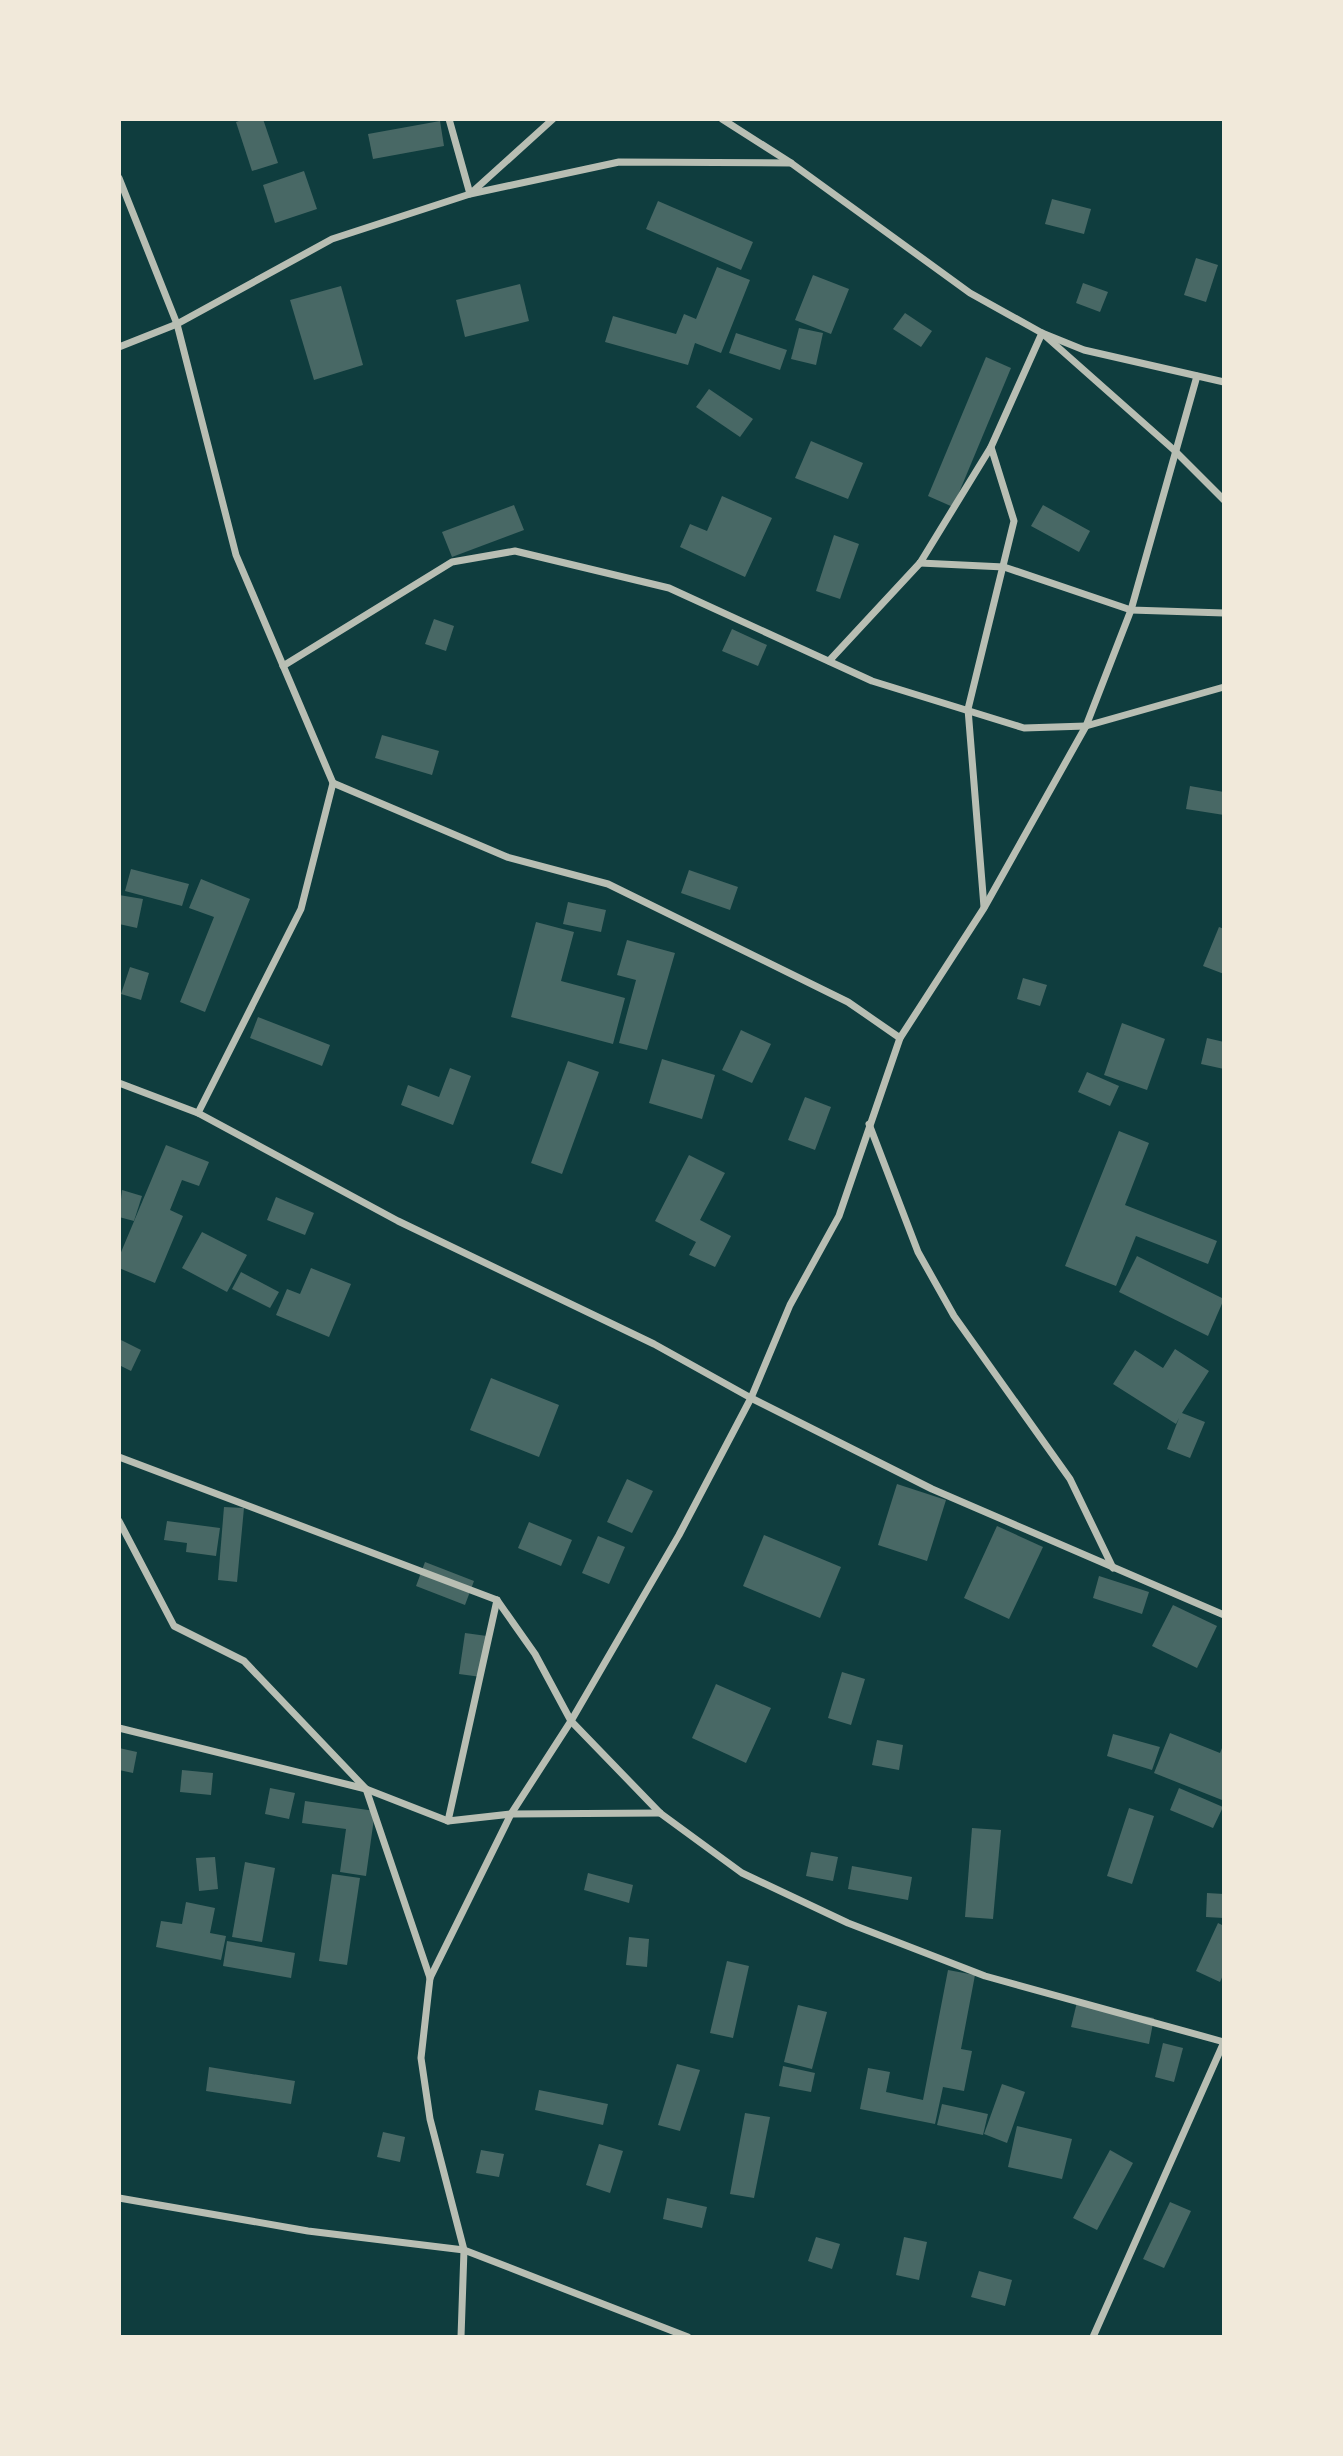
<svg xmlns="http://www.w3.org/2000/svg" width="1343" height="2456" font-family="Merriweather,serif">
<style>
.building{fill:#486865}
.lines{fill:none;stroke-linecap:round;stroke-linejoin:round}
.minor{stroke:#b8beb3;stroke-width:7}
</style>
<rect width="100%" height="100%" fill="#0f3d3e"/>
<g class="building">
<polygon points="245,119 263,119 278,163 252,171 236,122"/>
<polygon points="440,121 444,146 373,159 368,134"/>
<polygon points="304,171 317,209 275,223 263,185"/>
<polygon points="1052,199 1091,209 1084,234 1045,224"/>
<polygon points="658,201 753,242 741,270 646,229"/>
<polygon points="1196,258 1218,265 1206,302 1184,295"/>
<polygon points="717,267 750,280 721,353 695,343 688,365 605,342 613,316 676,334 684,314 696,319"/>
<polygon points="813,275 849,289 831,334 795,320"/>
<polygon points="1083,283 1108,292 1100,312 1076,303"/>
<polygon points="520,284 529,321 465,337 456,300"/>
<polygon points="341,286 363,365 314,380 290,300"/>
<polygon points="905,313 932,331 921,347 893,329"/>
<polygon points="799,328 823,333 816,365 791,359"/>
<polygon points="736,333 787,350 780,370 729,353"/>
<polygon points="986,357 1011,368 953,507 928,496"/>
<polygon points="709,389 753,419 740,437 696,407"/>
<polygon points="811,441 863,463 848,499 795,478"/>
<polygon points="722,496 772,518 745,577 680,547 690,524 707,531"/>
<polygon points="514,505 524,530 452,557 442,532"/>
<polygon points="1043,505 1090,531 1079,552 1031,526"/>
<polygon points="834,535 859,544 840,599 816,591"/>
<polygon points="434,619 454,626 446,651 425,644"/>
<polygon points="732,629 767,645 758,666 722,651"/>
<polygon points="382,735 439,751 432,775 375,758"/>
<polygon points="1190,786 1224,792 1224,815 1186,809"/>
<polygon points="131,869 189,884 182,906 125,891"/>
<polygon points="689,870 738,887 730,910 681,893"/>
<polygon points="201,879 250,899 205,1012 180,1002 214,917 189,908"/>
<polygon points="119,895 143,899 137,928 119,924"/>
<polygon points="568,902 606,910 601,932 563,924"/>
<polygon points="536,922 574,932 561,981 625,998 613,1044 511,1017"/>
<polygon points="1219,927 1224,929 1224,974 1203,966"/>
<polygon points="627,940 675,953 647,1050 619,1043 636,980 617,975"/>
<polygon points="130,967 149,973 141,1000 121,994"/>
<polygon points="1023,978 1047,985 1040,1006 1017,999"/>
<polygon points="258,1017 330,1045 322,1066 250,1038"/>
<polygon points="1122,1023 1165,1039 1147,1090 1104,1075"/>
<polygon points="741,1030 771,1044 752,1083 722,1070"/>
<polygon points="1207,1038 1224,1042 1224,1069 1201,1064"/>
<polygon points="662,1059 715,1075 702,1119 649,1103"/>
<polygon points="568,1061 599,1072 562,1174 531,1163"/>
<polygon points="450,1068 471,1076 453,1125 401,1105 408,1085 439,1097"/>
<polygon points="1087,1072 1119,1086 1110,1106 1078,1092"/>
<polygon points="805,1097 831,1107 815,1150 788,1140"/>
<polygon points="1119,1131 1149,1143 1125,1205 1217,1241 1208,1264 1136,1236 1116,1286 1065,1266"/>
<polygon points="166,1145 209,1162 199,1186 182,1180 170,1210 183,1216 155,1283 119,1268 119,1257"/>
<polygon points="689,1155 725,1173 700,1220 731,1236 715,1267 689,1255 696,1242 655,1221"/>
<polygon points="122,1190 142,1196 134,1221 119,1217"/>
<polygon points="276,1197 314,1213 305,1235 267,1220"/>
<polygon points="202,1232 247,1255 227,1292 182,1268"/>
<polygon points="1137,1256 1224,1299 1208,1336 1119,1292"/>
<polygon points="311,1268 351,1284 329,1337 276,1315 287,1289 300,1294"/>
<polygon points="241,1272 279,1292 270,1308 232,1289"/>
<polygon points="119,1339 141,1350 131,1371 119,1365"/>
<polygon points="1175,1349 1209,1371 1182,1413 1205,1422 1190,1458 1167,1449 1179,1418 1176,1424 1113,1384 1135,1350 1163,1368"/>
<polygon points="491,1378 559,1405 539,1457 470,1430"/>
<polygon points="627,1479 653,1491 632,1533 607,1522"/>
<polygon points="897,1484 946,1500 927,1561 878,1545"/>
<polygon points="224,1507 244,1508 237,1582 218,1580"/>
<polygon points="167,1521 220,1528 216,1556 186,1552 187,1543 164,1540"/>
<polygon points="529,1522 572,1540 561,1566 518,1548"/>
<polygon points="997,1526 1043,1547 1009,1619 964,1598"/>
<polygon points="764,1535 841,1567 820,1618 743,1586"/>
<polygon points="598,1536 625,1547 609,1584 582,1573"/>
<polygon points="425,1562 474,1581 465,1605 416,1586"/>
<polygon points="1099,1576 1149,1592 1142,1614 1093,1598"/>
<polygon points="1173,1605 1217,1626 1197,1668 1152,1646"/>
<polygon points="465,1633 487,1636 481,1677 459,1674"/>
<polygon points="842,1672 865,1679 851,1725 828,1718"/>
<polygon points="716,1684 771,1708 746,1763 692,1738"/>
<polygon points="1170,1733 1220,1753 1224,1743 1222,1800 1154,1773"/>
<polygon points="1113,1734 1160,1747 1152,1770 1107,1756"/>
<polygon points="877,1740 903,1745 899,1770 872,1765"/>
<polygon points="119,1748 137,1752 133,1773 119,1770"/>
<polygon points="182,1770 213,1773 211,1795 180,1792"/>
<polygon points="270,1788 295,1793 289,1819 265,1814"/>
<polygon points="1179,1788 1223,1807 1213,1828 1170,1810"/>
<polygon points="305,1801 375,1811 366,1876 340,1872 346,1829 302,1823"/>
<polygon points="1129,1808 1154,1816 1132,1884 1107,1876"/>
<polygon points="972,1828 1001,1830 993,1919 965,1917"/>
<polygon points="811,1852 838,1857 833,1881 806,1876"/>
<polygon points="215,1857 218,1889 199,1891 196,1858"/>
<polygon points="245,1862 275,1868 262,1942 232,1937"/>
<polygon points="852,1866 912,1877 908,1900 848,1889"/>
<polygon points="588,1873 633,1885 629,1903 584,1890"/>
<polygon points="332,1874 360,1878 347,1965 319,1961"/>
<polygon points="1207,1893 1224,1894 1224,1918 1206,1917"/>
<polygon points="186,1902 215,1908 210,1933 226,1936 221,1960 156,1947 161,1921 182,1924"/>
<polygon points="1218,1923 1224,1926 1224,1973 1220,1982 1196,1971"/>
<polygon points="629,1937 649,1939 647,1967 626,1965"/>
<polygon points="227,1941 295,1953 291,1978 223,1966"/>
<polygon points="727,1961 749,1966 733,2038 710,2033"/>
<polygon points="948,1970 975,1975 961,2049 972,2051 964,2091 943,2087 935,2124 860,2109 868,2068 890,2072 886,2092 923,2100"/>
<polygon points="1077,2002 1154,2018 1149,2044 1071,2027"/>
<polygon points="798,2005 827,2012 812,2069 784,2062"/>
<polygon points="1163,2043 1183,2048 1174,2082 1155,2077"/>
<polygon points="677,2064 700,2070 680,2131 658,2125"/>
<polygon points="783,2066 815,2073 811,2092 779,2086"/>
<polygon points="209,2067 295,2081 291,2104 206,2091"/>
<polygon points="1002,2084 1025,2092 1007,2143 984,2134"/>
<polygon points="539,2090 608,2104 603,2125 535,2110"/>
<polygon points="942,2104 988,2114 983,2135 937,2125"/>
<polygon points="745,2113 770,2117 754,2198 730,2194"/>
<polygon points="1017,2126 1072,2139 1062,2179 1008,2167"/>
<polygon points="383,2132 405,2137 400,2162 377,2157"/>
<polygon points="599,2144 623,2151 610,2193 586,2185"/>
<polygon points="481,2150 504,2154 499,2177 476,2173"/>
<polygon points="1110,2150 1133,2163 1097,2230 1073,2218"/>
<polygon points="667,2198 707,2207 702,2228 663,2219"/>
<polygon points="1170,2202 1191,2211 1164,2268 1143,2259"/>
<polygon points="816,2237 840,2244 832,2269 808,2261"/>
<polygon points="904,2237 927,2242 919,2280 896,2275"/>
<polygon points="979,2271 1012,2280 1005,2306 971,2297"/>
</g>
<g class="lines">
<g class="minor">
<polyline points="449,119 470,194 553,119"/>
<polyline points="722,119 791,163 970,293 1042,333 1084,350 1224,382"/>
<polyline points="119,178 177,324 236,555 333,783 301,909 198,1113"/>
<polyline points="119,347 177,324 332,239 470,194 619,162 791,163"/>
<polyline points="920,563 1004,567 1131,610 1224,613"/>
<polyline points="829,661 920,563 991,447 1042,333 1174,450 1224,500"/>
<polyline points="283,666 452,562 515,551 669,588 872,681 1024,728 1086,726 1224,687"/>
<polyline points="333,783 507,857 608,884 848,1002 900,1038"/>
<polyline points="984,907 968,709 1014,521 991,447"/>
<polyline points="119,1083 198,1113 398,1221 654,1344 751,1398 932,1489 1224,1615"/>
<polyline points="869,1124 918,1252 954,1316 1070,1479 1113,1568"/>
<polyline points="119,1457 497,1600 535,1654 571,1721 660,1813 742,1873 848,1923 985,1976 1224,2042"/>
<polyline points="119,1521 174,1626 244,1661 366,1789 430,1978"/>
<polyline points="119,1728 366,1789 448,1821 511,1814 660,1813"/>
<polyline points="448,1821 497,1600"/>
<polyline points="119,2198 308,2231 464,2250 688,2337"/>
<polyline points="461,2337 464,2250 430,2119 421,2058 430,1978 511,1814 571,1721 679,1535 751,1398 790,1305 839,1216 900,1038 984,908 1086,726 1131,610 1197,376"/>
<polyline points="1093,2337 1224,2042"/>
</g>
</g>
<rect width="1343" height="2456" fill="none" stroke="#f1e9da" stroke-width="242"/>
</svg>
